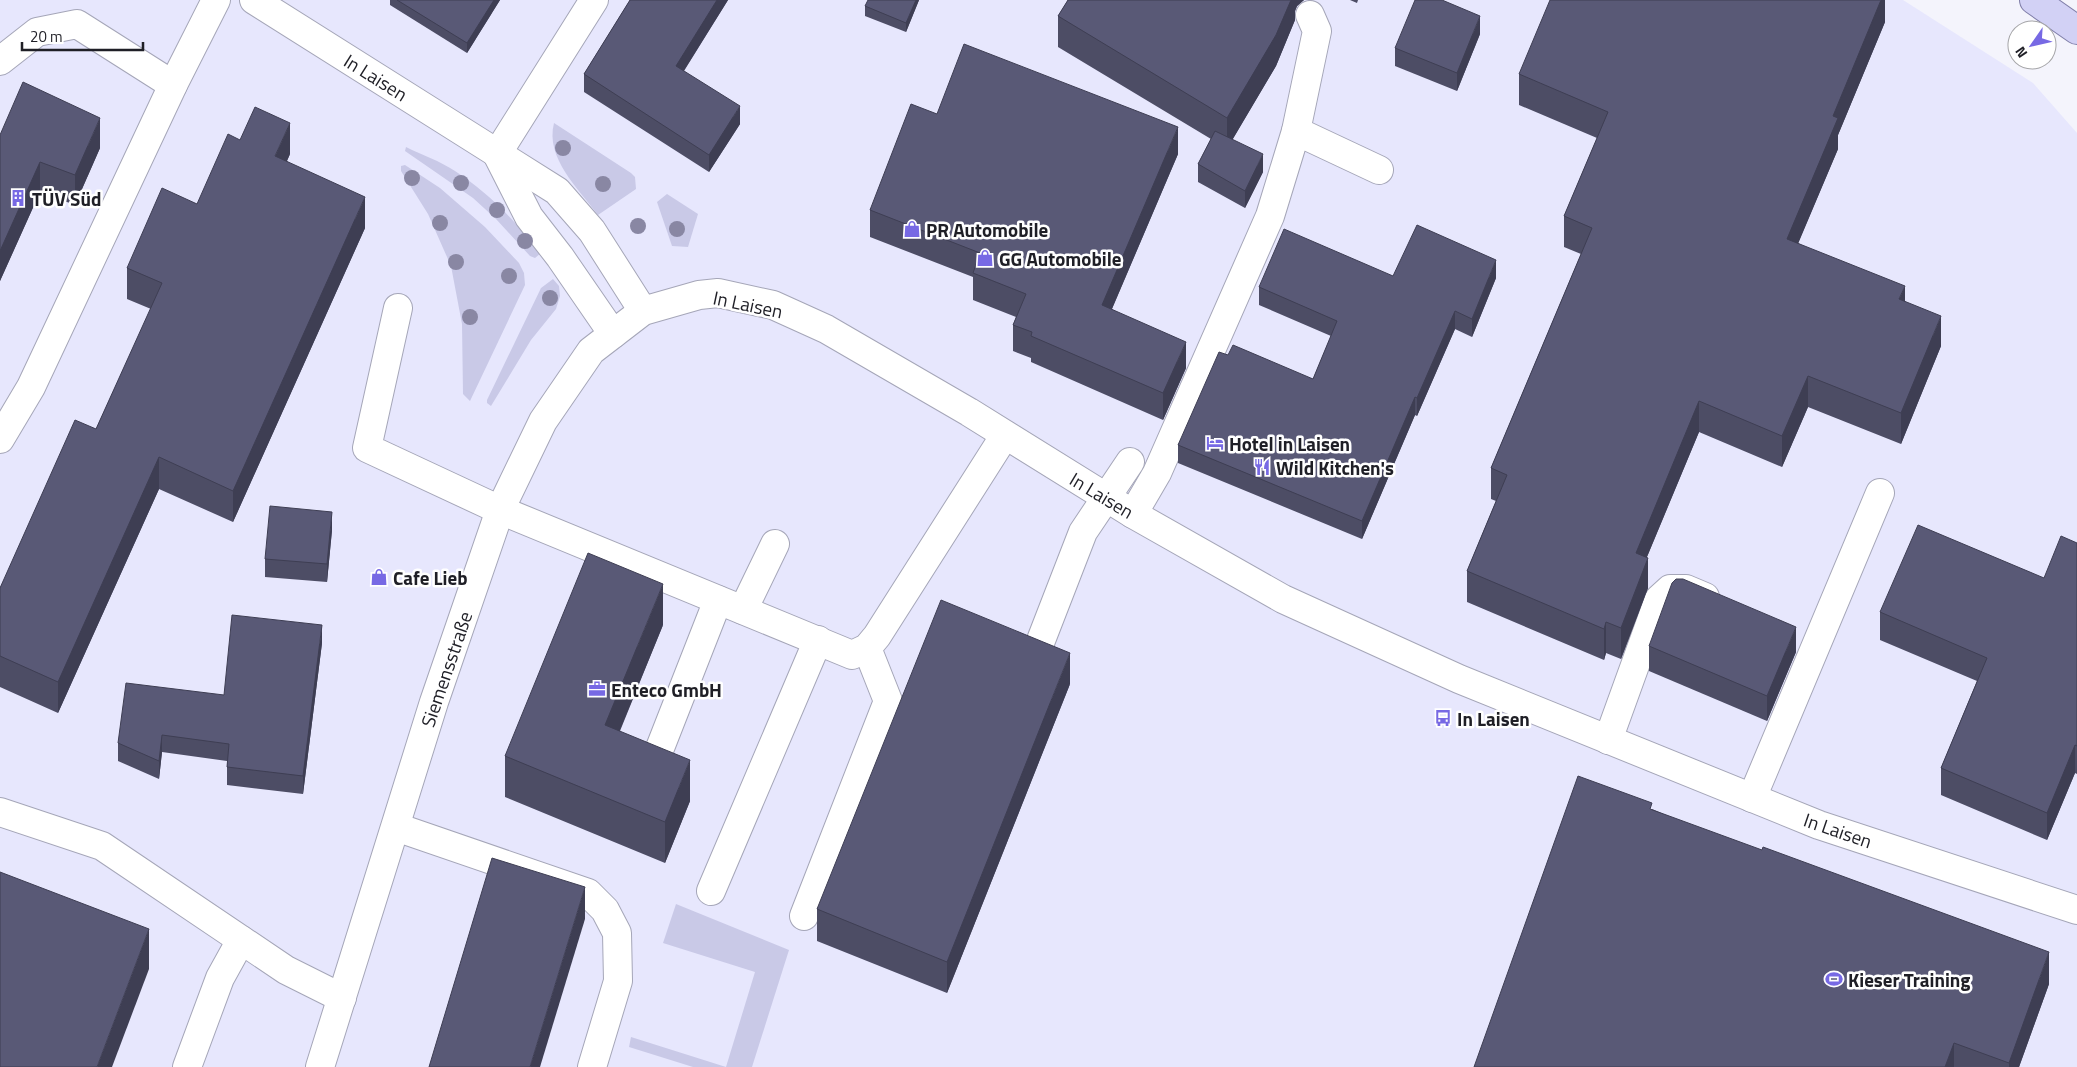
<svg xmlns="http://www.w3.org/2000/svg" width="2077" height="1067" font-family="'Titillium Web',sans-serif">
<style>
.built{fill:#e7e7fd}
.green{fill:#c9c9e7}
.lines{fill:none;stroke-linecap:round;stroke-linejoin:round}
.minor-casing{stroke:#a5a6b8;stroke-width:30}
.major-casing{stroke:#807fa9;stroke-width:30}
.minor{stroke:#fff;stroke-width:28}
.major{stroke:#d2d1f5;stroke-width:28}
.tree{fill:#8987a3}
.wall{fill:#4d4d65}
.shaded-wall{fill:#3e3e53}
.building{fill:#595976;stroke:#3e3e53}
.labels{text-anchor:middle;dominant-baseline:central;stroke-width:5;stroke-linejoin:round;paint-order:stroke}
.street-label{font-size:19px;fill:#1f1f26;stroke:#fff}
.poi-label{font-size:19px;font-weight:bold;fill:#1f1f26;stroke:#fff;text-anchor:start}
</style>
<rect width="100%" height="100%" fill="#f4f4fc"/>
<polygon class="built" points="0,0 1903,0 2033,83 2077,133 2077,1067 0,1067"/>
<g class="green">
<path d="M554,123L631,173L635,177L636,189L598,215C578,188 545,158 554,123Z"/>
<path d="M406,147C422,155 440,161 455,171C488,192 516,222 541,253L535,258L530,256L496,219L473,198L405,151Z"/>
<polygon points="405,165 440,188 485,227 519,263 524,273 525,285 470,401 463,394 462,324 451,266 428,214 401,171 401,166"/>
<polygon points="667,194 698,214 688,247 672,246 657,202"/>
<polygon points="553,279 559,286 560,296 556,309 531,340 491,406 487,403 487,400 541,288"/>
<polygon points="676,904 789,950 752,1067 693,1067 629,1047 631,1037 726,1067 755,972 663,943"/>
</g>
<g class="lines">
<g class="minor-casing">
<g id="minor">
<polyline points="254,0 557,191 592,231 643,311"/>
<polyline points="0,61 37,32 77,24 173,85"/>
<polyline points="1296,131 1317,31 1310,15"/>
<polyline points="497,154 529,217 560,257 613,334"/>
<polyline points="497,154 594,0"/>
<polyline points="398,308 367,448 500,510 852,655 867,648 877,636 1005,435"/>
<polyline points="0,439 31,387 173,85 216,0"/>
<polyline points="1133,514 1157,473 1270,216 1296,131 1379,170"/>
<polyline points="743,610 775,544"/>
<polyline points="1038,648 1083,532 1130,462"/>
<polyline points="1608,740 1659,599 1670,589 1686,589 1705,597"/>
<polyline points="658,753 718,600"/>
<polyline points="1752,798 1880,493"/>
<polyline points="0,812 102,846 286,970 342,998"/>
<polyline points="396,827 588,893 605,910 617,933 618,981 592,1067"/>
<polyline points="711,891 818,640"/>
<polyline points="804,916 888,701 867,648"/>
<polyline points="187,1067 220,978 241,940"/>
<polyline points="320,1067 434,702 500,510 543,421 591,351 643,311 699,295 718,293 773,305 826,329 969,412 1133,514 1283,599 1459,679 1819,825 2077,910"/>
</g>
</g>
<g class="major-casing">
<polyline id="major" points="2034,0 2077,30"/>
</g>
<use href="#minor" class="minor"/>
<use href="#major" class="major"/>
</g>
<g class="tree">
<circle cx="563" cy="148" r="8"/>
<circle cx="412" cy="178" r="8"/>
<circle cx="461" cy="183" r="8"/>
<circle cx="603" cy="184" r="8"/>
<circle cx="497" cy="210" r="8"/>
<circle cx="440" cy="223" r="8"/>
<circle cx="638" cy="226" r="8"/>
<circle cx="677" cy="229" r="8"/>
<circle cx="525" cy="241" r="8"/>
<circle cx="456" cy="262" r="8"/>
<circle cx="509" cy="276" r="8"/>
<circle cx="550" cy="298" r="8"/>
<circle cx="470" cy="317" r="8"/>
</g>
<g class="wall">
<polygon points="390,0 500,0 467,53 390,5"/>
<polygon points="630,0 728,0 684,71 740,124 709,172 584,92 584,74"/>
<polygon points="919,0 906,32 865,16 865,6"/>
<polygon points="1068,0 1304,0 1297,6 1295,11 1295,20 1276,66 1232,140 1263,172 1245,208 1198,182 1198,164 1211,139 1058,47 1058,16"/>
<polygon points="1350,0 1358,0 1357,3"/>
<polygon points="1885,0 1885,22 1838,135 1838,149 1798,243 1905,301 1941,346 1901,444 1808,407 1782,467 1699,432 1647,557 1648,588 1621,659 1606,653 1604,660 1467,602 1467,571 1496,501 1491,499 1491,468 1581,254 1564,247 1564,216 1597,138 1519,105 1519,74"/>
<polygon points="1480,34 1457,91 1395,66 1395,48"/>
<polygon points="937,114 1178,154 1112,309 1186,368 1163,420 1031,362 1031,358 1013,351 1013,325 1016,317 973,300 973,277 870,237 870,210"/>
<polygon points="0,135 100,148 75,205 40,192 0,281"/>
<polygon points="290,154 287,161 365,228 233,522 159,489 58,713 0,687 0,588 96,429 151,309 127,299 127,268 197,204"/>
<polygon points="1393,276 1496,278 1472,337 1455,329 1417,416 1415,415 1362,539 1178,463 1178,445 1228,355 1313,379 1331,336 1259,305 1259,287"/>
<polygon points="332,530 327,582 265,577 265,559"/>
<polygon points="2077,543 2077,774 2075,773 2047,840 1941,795 1941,768 1977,681 1880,640 1880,612 2044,578"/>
<polygon points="663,625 620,731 690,801 665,863 505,797 505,756"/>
<polygon points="322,643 303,794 227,785 227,761 162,752 159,779 118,761 118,743 224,695"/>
<polygon points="1649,646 1796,652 1767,721 1649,671"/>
<polygon points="1070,684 947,993 817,941 817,909"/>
<polygon points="1652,809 2049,984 2019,1067 1474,1067"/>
</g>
<g class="shaded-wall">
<polygon points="494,0 500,0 467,53 467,43"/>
<polygon points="717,0 728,0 676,83 676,66"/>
<polygon points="916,0 919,0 906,32 906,23"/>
<polygon points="1291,0 1304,0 1297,6 1295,11 1295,20 1276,66 1227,149 1227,118"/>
<polygon points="1881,0 1885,0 1885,22 1838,135 1838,149 1787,270 1787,239 1833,116"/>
<polygon points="1480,16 1480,34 1457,91 1457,73"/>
<polygon points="740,106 740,124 709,172 709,155"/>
<polygon points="100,118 100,148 75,205 75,175"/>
<polygon points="290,123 290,154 275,187 275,156"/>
<polygon points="1178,127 1178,154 1102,332 1102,305"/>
<polygon points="1263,154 1263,172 1245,208 1245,191"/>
<polygon points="40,162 40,192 0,281 0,251"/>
<polygon points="365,197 365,228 233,522 233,491"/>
<polygon points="1496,260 1496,278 1472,337 1472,319"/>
<polygon points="1905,286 1905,317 1899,299"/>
<polygon points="1455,311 1455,329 1417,416 1417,398"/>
<polygon points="1941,316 1941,346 1901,444 1901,413"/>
<polygon points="1186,342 1186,368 1163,420 1163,393"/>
<polygon points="1808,376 1808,407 1782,467 1782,436"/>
<polygon points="1415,397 1415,415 1362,539 1362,521"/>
<polygon points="1699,401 1699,432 1636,583 1636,553"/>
<polygon points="159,457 159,489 58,713 58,682"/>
<polygon points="332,512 332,530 327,582 327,564"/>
<polygon points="1648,558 1648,588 1621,659 1621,628"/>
<polygon points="663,584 663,625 605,766 605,725"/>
<polygon points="1606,622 1606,653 1604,660 1604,629"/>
<polygon points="322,625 322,643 303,794 303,776"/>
<polygon points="1796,627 1796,652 1767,721 1767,696"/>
<polygon points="1070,653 1070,684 947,993 947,962"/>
<polygon points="162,735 162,752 159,779 159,761"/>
<polygon points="2075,745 2075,773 2047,840 2047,813"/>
<polygon points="690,760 690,801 665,863 665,822"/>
<polygon points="585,887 585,919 540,1067 530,1067"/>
<polygon points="149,929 149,969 112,1067 97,1067"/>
<polygon points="2049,952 2049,984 2019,1067 2009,1067 2009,1063"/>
<polygon points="1954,1043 1954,1067 1945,1067"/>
</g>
<g class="building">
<polygon points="397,0 494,0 467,43"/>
<polygon points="630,0 717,0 676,66 740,106 709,155 584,74"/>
<polygon points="868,0 916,0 906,23 865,6"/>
<polygon points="1068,0 1291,0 1276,35 1227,118 1058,16"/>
<polygon points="1415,0 1442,0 1480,16 1457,73 1395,48"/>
<polygon points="1550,0 1881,0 1833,116 1838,118 1787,239 1905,286 1899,299 1941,316 1901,413 1808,376 1782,436 1699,401 1636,553 1648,558 1621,628 1606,622 1604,629 1467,571 1507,475 1491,468 1592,228 1564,216 1608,112 1519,74"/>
<polygon points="964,44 1178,127 1102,305 1186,342 1163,393 1031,336 1032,332 1013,325 1026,294 973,273 980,253 870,210 911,104 937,114"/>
<polygon points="23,82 100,118 75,175 40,162 0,251 0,135"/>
<polygon points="255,107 290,123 275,156 365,197 233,491 159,457 58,682 0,656 0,588 75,420 96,429 162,283 127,268 162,188 197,204 228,134 240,140"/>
<polygon points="1215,131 1263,154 1245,191 1198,164"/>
<polygon points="1417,225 1496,260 1472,319 1455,311 1417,398 1415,397 1362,521 1178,445 1219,352 1228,355 1233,345 1313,379 1337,321 1259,287 1284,229 1393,276"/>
<polygon points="270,506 332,512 327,564 265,559"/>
<polygon points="1918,525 2044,578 2061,536 2077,543 2077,746 2075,745 2047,813 1941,768 1987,658 1880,612"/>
<polygon points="588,553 663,584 605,725 690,760 665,822 505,756"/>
<polygon points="1676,579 1683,579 1796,627 1767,696 1649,646 1672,583"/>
<polygon points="941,600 1070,653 947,962 817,909"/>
<polygon points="232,615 322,625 303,776 227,767 229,744 162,735 159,761 118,743 126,683 224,695"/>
<polygon points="1578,776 1652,803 1650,809 1762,850 1763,847 2049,952 2009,1063 1954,1043 1945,1067 1474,1067"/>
<polygon points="492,858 585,887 530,1067 429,1067"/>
<polygon points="0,872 149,929 97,1067 0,1067"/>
</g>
<defs>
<g id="building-bare" transform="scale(1.35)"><path d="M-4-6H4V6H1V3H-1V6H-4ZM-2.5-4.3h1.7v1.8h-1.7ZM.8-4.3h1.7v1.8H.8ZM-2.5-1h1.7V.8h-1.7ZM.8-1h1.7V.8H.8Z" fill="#7769e4" stroke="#fff" stroke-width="2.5" paint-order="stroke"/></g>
<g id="shop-bare" transform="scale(1.35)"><path d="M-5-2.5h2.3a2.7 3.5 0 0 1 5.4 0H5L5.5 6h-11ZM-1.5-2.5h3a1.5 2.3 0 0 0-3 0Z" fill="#7769e4" stroke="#fff" stroke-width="2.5" paint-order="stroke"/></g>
<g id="hotel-bare" transform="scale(1.35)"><path d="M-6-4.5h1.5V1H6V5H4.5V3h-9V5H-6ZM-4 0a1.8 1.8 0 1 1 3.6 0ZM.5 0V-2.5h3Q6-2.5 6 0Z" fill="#7769e4" stroke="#fff" stroke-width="2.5" paint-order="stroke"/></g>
<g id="restaurant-bare" transform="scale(1.35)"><path d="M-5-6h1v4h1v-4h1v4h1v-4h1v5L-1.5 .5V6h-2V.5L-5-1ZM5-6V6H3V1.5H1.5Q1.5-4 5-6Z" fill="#7769e4" stroke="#fff" stroke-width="2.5" paint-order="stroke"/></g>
<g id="office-bare" transform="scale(1.35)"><path d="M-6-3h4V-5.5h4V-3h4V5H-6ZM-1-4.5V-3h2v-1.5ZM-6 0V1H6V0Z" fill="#7769e4" stroke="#fff" stroke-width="2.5" paint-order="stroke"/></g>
<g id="bus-bare" transform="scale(1.35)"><path d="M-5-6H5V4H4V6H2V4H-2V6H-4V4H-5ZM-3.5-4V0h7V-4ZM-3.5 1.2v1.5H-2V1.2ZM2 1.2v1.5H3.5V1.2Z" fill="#7769e4" stroke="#fff" stroke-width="2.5" paint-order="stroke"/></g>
<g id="stadium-bare" transform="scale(1.35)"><path d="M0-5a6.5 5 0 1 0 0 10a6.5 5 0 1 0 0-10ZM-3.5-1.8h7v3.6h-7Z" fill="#7769e4" stroke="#fff" stroke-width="2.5" paint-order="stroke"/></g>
</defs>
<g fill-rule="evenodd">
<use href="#building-bare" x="18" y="198"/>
<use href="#shop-bare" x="912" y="229"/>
<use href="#shop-bare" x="985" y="258"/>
<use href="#hotel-bare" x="1215" y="443"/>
<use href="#restaurant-bare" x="1262" y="467"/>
<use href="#shop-bare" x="379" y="577"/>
<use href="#office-bare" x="597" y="689"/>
<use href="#bus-bare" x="1443" y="718"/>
<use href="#stadium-bare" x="1834" y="979"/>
</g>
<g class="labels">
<g class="street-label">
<text transform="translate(376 77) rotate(32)">In Laisen</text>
<text transform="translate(748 304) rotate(12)">In Laisen</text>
<text transform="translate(1102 495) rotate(31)">In Laisen</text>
<text transform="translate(446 669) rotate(-71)">Siemensstraße</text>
<text transform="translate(1838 830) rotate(19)">In Laisen</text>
</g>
<g class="poi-label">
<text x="32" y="198">TÜV Süd</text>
<text x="926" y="229">PR Automobile</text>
<text x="999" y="258">GG Automobile</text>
<text x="1229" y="443">Hotel in Laisen</text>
<text x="1276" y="467">Wild Kitchen's</text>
<text x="393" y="577">Cafe Lieb</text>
<text x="611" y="689">Enteco GmbH</text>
<text x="1457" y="718">In Laisen</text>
<text x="1848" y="979">Kieser Training</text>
</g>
</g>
<g transform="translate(2032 45) rotate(236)"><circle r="24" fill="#ffffff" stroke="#a5a5a8"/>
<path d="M0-4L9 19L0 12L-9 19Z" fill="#7769e4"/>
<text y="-8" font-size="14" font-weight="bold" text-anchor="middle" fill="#1f1f26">N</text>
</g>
<path d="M22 42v8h121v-8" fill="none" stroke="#1f1f26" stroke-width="2.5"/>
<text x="30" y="42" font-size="15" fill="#1f1f26" stroke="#ffffff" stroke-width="4" paint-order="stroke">20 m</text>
</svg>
